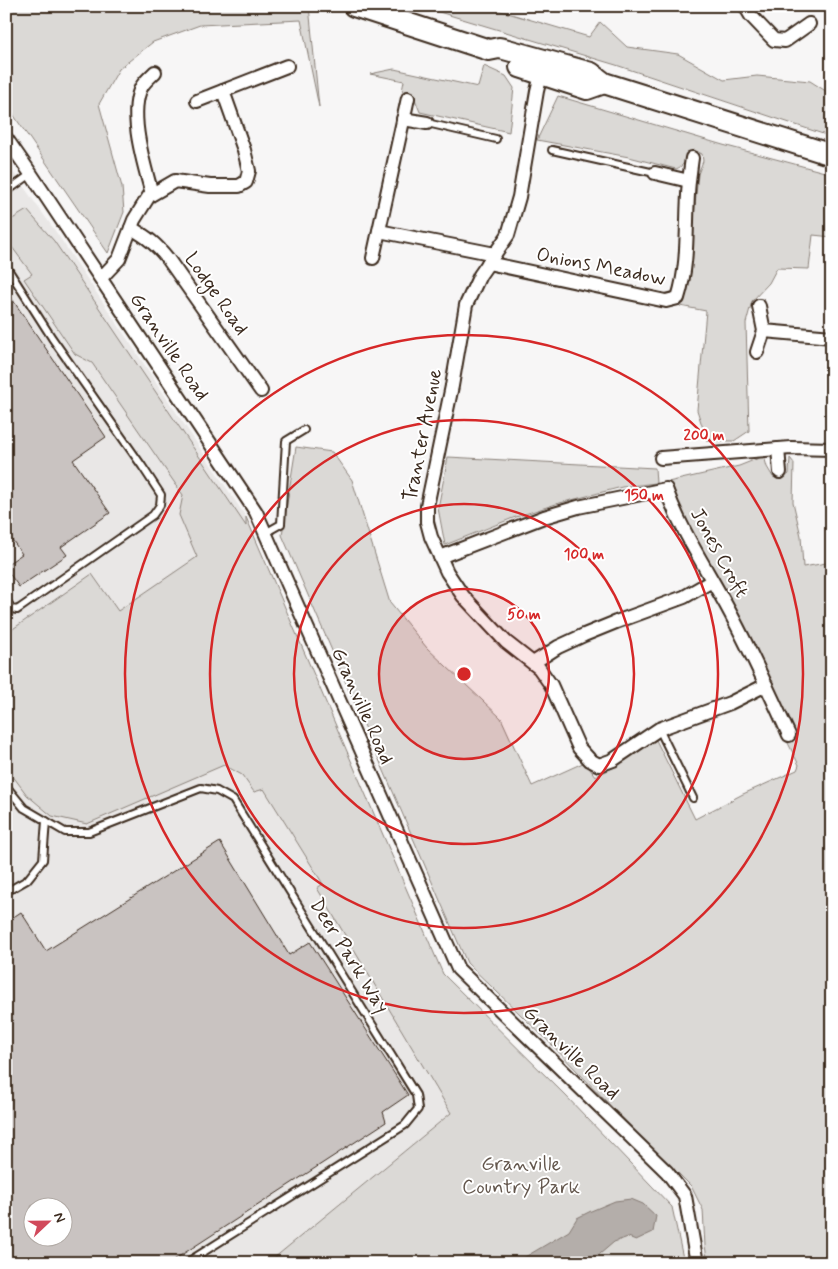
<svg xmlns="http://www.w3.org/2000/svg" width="838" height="1269" font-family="Mynerve,sans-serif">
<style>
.built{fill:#e9e7e6;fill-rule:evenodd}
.green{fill:#dbd9d6;stroke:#8b827a}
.water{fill:#b4aeaa;stroke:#847972}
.building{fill:#c9c3c1;stroke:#3b2a1e;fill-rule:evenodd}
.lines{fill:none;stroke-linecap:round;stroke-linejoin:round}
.service-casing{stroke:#3b2a1e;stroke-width:10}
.minor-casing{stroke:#3b2a1e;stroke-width:16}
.primary-casing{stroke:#3b2a1e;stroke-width:24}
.service{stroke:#fff;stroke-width:6}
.minor{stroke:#fff;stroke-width:12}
.primary{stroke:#fff;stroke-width:20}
.ring{fill:none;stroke:#d62828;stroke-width:2.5}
.labels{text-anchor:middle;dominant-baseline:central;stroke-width:4;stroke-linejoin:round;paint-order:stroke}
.street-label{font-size:20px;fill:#3b2a1e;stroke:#fff}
.park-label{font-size:20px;fill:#63564c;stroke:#fff}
.centre{fill:#d62828;stroke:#fff;stroke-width:2.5}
.ring-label{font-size:15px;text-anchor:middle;font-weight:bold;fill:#d62828;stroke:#fff;stroke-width:4;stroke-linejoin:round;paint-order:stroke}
</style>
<rect width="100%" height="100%" fill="#f7f6f6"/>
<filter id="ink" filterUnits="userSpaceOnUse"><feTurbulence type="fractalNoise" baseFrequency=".02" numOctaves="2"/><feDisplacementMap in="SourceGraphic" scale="10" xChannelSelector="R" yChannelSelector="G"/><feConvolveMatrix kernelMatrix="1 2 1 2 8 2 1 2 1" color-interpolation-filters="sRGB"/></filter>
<g filter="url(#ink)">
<path class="built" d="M6,162L56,232L246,517L242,775L254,792L264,789L323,884L318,889L451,1113L268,1263H6ZM32,1206H62V1236H32Z"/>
<g class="green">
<polygon points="6,6 309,6 319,107 301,20 200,25 153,42 119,69 99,104 122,187 124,212 108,253 6,104"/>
<polygon points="419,6 484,6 589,37 600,22 627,47 678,54 724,80 757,76 810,81 832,95 832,137 616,65"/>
<polygon points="484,66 506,76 514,88 509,132 420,112 413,94 402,91 404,81 370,74 394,69 478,87"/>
<path d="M558,96L723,145L832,174V237L813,235L809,269L777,268L769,283L752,301L746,323L749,431L734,441H707L697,410L706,311L680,306L689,270L698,174L703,161L702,154L694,150L688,153C685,161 684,166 676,169L629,157L537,140Z"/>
<polygon points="27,210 54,241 246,526 246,517 443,974 566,1096 672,1207 684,1263 268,1263 451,1113 317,888 323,884 264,789 254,792 242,775 224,765 87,824 52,816 27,795 6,767 6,633 7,633 92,574 118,611 197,557 179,515 183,495 92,363 75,354 24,279 32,274 6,239 6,223"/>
<polygon points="296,447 332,452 352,480 390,603 427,648 501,718 532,786 585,762 595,776 613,768 656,740 695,819 743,794 797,770 799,765 785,737 795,733 749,636 685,525 668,482 739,466 764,456 767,467 773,477 782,479 789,474 790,458 794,463 793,502 801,536 803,567 832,562 832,1263 708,1263 705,1246 703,1210 691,1186 669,1164 664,1161 550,1043 467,963 282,535"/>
<polygon points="448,457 655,468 656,483 622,487 556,504 513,518 445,545 438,508"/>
</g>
<polygon class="water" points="631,1199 643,1204 656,1216 653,1232 636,1240 628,1237 614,1242 600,1254 576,1263 515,1263 569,1231 577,1218 591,1211 615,1201"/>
<g class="building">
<polygon points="6,290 106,437 73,460 110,513 61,547 67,555 19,587 6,569 6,565 22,554 6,531 6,411 10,409 6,403"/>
<path d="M220,842L289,955L310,942L408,1095L383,1112L386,1122L169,1263H6V922L21,912L46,951ZM32,1206H62V1236H32Z"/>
</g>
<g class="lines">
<g class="service-casing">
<g id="service">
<polyline points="427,123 496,139"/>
<polyline points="552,150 655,173"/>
<polyline points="6,192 31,174"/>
<polyline points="6,266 52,338 142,466 161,495 160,505 153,515 20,608 17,610 12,609 6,600"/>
<polyline points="265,533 281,524 286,441 304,430"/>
<polyline points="659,729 693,798"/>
<polyline points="6,786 24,808 65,832 89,832 201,788 217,791 233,800 416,1095 418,1109 405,1125 186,1263"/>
<polyline points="6,892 27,880 43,860 46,821"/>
</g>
</g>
<g class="minor-casing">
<g id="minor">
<polyline points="745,6 751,16 774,40 785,41 809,24"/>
<polyline points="543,67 537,91 519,197 508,235 480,275 466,305 452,386 427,506 427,522 431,537 447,572 463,596 506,642 539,668 551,685 579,748 590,760 599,765 613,760 659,729 730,703 766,685"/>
<polyline points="197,101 287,66"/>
<polyline points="403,119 427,123"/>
<polyline points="6,138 31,174 256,512 458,969 667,1172 685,1196 697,1263"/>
<polyline points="655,173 689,181"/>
<path d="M152,194C145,167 127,113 142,86C145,81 151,76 155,72"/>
<path d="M131,228C147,237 156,244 168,259L261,391"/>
<polyline points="379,231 495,254"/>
<polyline points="373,258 408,98"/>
<path d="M488,263L666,301L678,298C690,260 685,220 689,181C690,173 691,165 692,158"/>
<polyline points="101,278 119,259 134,220 149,196 175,181 210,186 239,186 246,182 249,171 244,150 223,91"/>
<polyline points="764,331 832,337"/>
<polyline points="757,352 764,331 759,306"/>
<polyline points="778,449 780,472"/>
<polyline points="661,458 791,448 832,449"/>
<path d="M440,557L544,517L578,507L666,489C681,531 705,566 726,605C749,647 769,691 789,735"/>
<polyline points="533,663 558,647 584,635 616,622 684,597 712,581"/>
</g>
</g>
<g class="primary-casing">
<g id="primary">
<polyline points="354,6 489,50 499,48 504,49 591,73 604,83 832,155"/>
<polyline points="520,67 587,89 604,83"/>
</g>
</g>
<use href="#service" class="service"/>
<use href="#minor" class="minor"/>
<use href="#primary" class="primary"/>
</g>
</g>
<circle cx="464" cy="674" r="85" fill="#d62828" fill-opacity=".12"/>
<g class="ring">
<circle cx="464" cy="674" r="85"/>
<circle cx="464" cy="674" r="170"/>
<circle cx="464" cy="674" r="254"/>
<circle cx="464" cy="674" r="339"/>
</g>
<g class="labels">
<g class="street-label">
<text transform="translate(601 267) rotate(11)">Onions Meadow</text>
<text transform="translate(216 294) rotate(55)">Lodge Road</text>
<text transform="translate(169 347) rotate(56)">Granville Road</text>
<text transform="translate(423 435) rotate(-79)">Tranter Avenue</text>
<text transform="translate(719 553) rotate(61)">Jones Croft</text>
<text transform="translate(362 706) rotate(66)">Granville Road</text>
<text transform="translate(349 956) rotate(58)">Deer Park Way</text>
<text transform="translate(571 1053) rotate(44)">Granville Road</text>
</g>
<g class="park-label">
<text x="521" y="1164">Granville<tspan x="521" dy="23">Country Park</tspan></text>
</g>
</g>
<circle cx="464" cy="674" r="8" class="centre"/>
<g class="ring-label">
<text x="704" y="440">200 m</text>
<text x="644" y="500">150 m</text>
<text x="584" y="559">100 m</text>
<text x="524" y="619">50 m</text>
</g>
<rect width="838" height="1269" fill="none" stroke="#fff" stroke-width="25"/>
<rect x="12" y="12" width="813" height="1244" fill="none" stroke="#3b2a1e" stroke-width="2" filter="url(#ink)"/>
<g transform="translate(48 1222) rotate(68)"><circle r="24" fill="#ffffff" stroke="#b1aaa5"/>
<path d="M0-4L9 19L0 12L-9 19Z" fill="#d1495b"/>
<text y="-8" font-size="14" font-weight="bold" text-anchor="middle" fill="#3b2a1e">N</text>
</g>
</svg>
